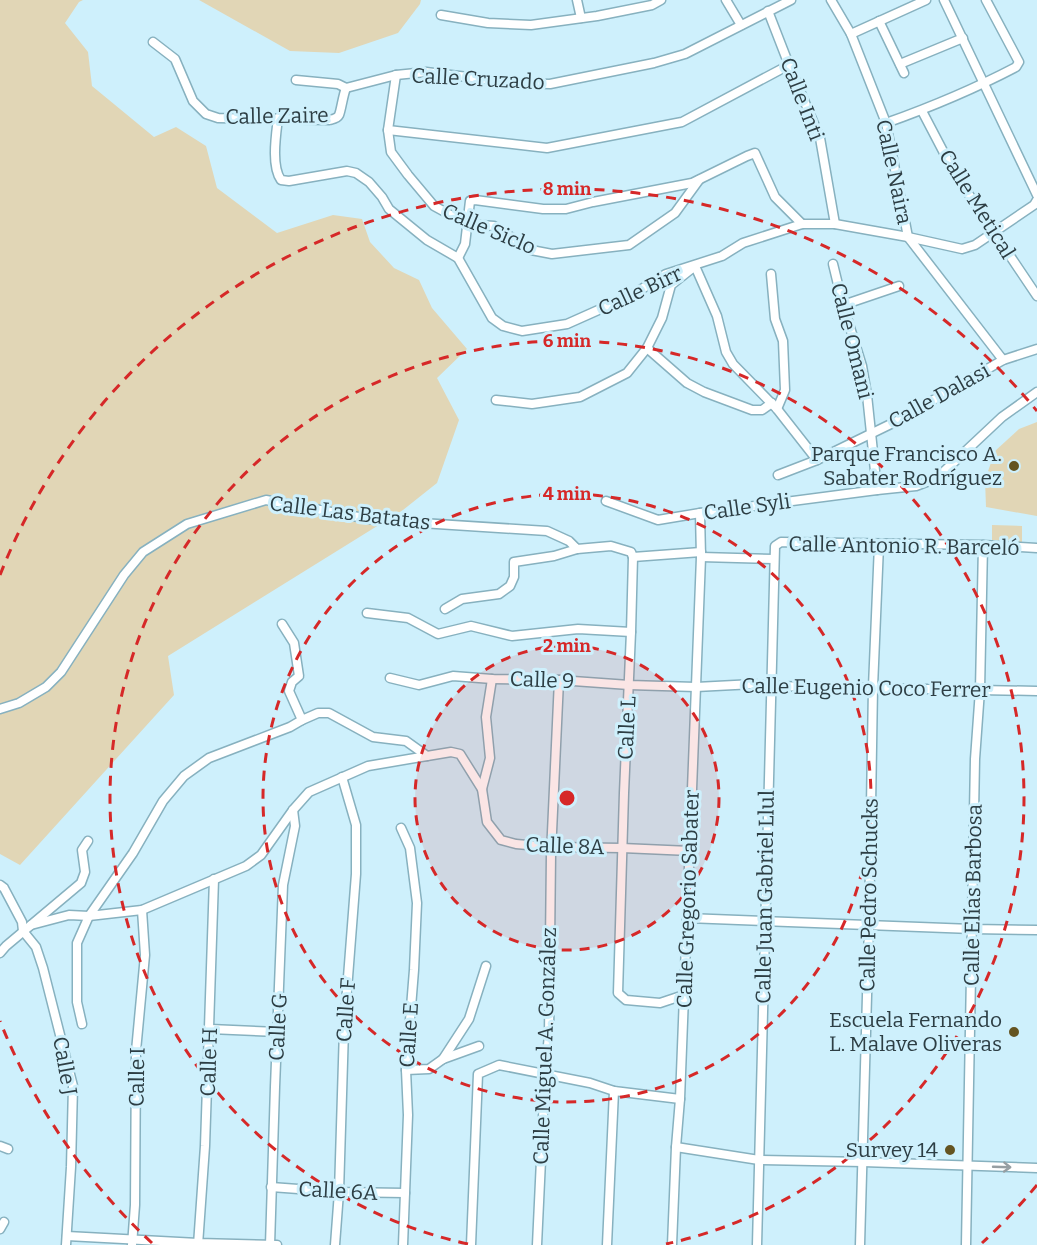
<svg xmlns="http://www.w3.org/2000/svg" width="1037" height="1245" font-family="Bitter,serif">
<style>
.green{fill:#e1d6b6}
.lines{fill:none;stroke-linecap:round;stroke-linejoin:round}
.minor-casing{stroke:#87b1bf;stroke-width:11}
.minor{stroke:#fff;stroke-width:8}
.oneway{stroke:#969ea2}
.ring{fill:none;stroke:#d62828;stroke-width:3;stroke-dasharray:10 8}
.poi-dot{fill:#645421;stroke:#cef0fc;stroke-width:2}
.labels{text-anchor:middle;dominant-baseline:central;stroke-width:6;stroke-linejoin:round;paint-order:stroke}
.street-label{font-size:21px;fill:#2d3e44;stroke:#cef0fc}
.poi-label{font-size:21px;fill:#2d3e44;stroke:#cef0fc;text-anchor:end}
.centre{fill:#d62828;stroke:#cef0fc;stroke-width:3}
.ring-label{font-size:18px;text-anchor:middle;font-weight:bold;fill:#d62828;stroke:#cef0fc;stroke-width:6;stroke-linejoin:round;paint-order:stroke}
</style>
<rect width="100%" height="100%" fill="#cef0fc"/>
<g class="green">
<polygon points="0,0 83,0 79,2 65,23 88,52 92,86 154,137 176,127 206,146 217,188 277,233 333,215 362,219 370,242 394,268 419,280 432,308 467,349 437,378 459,420 437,483 403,510 168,656 174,695 20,865 0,854"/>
<polygon points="199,0 421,0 420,4 398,33 339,53 290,51"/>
<polygon points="1037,422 1037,516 986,507 985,480 995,451 1019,429"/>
<polygon points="992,525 1022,526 1022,542 992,542"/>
</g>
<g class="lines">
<g class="minor-casing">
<g id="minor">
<polyline points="577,0 581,18"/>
<polyline points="726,0 741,25"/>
<polyline points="831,0 851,34 886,123 908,237 1003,360"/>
<polyline points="944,0 1037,195"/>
<polyline points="768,11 789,65 820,138 835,224"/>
<polyline points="441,15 488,23 531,25 597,16 652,5 661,0"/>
<polyline points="879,21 904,73"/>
<polyline points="851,34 926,0"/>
<path d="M153,42L175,59L193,101L206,114L218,118L329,120C333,119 337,119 339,115C341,111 343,95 346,88"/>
<polyline points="900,64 963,38"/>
<polyline points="396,75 388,130 391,152 408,175 434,206 467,224 494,226 531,250 552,254 629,245 675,213 699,180"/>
<polyline points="296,80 338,84 346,88 396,75 426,72 517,83 550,84 654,63 685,54 791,0"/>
<polyline points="922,111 955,174 1037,296"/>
<path d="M278,118C276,135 271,166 281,180L289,181L347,171L356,173L369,182L382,197L389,209L427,240L458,258L492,318L503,326L522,331L567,324L632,295L666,274L722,256L743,243L802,224H835L908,237L962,249L975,245L1034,205L1037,200"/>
<path d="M886,123C931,107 974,89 1016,67L1019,62L986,0"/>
<polyline points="388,130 547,148 682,122 789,65"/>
<polyline points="458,258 465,244 470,201 475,200 543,209 566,209 593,202 692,183 747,156 755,153 775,197 802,224"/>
<polyline points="833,264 843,305 862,366 867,395 877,490"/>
<polyline points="771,274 775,319 783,341 785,390 777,409"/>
<polyline points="843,305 899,286"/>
<polyline points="647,348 687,383 704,392 752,410 762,410 772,403"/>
<polyline points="496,400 532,404 580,397 627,373 647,348 662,318 671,285 695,266 717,316 726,352 733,364 777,409 817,460"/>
<polyline points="778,475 817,460 897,421 1003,360 1037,349"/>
<polyline points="606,501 658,520 700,513 877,490 916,486 937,478 1002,417 1037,392"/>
<polyline points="633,557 631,632 624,793 618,993 626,1000 660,1003 684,995"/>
<polyline points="633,557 701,552"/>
<polyline points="701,557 774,559"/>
<polyline points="445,609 462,599 499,594 510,586 514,577 514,562 554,556 577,549"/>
<polyline points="367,613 408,618 438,634 471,626 512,636 578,629 631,632"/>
<polyline points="282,624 294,643 299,676 292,682 289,691 302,720"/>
<polyline points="390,678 419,685 453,676 492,679 559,680 629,685 696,687 754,684 770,686 1037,691"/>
<polyline points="492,679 486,717 490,758 482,789 487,822 501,840 516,844 551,847 622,848 690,851"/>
<polyline points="0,709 19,703 46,687 61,672 124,575 143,552 187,524 266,500 375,520 547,531 569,541 577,549 611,546 631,552 633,557"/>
<polyline points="401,828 410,848 417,903 414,970 406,1070 408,1115 403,1245"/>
<polyline points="0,885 4,888 22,922 23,931 36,947 43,968 73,1086 71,1167 66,1245"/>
<polyline points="687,918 972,929 1037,930"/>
<polyline points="31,925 81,883 85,872 82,850 88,841"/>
<polyline points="0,953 6,946 31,925 69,915 89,916 142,910 246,866 261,855 293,810 309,792 368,766 427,756"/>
<polyline points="82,1024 77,1002 77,943 89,916 133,853 163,801 184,776 209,758 290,727 302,720 318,713 329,713 373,737 406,741 427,756 451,752 460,754 482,789"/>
<polyline points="210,1029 278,1032"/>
<polyline points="443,1059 469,1019 486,966"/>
<polyline points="406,1070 429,1069 443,1059 479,1046"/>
<polyline points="0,1146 8,1149"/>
<polyline points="676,1147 759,1160 863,1162 1037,1168"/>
<polyline points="271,1187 339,1192 405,1193"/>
<polyline points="0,1229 4,1222"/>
<polyline points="67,1236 198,1243 277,1245"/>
<polyline points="132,1245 135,1205 136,1051 145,955 142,910"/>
<polyline points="198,1245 205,1146 214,879"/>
<polyline points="270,1245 275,1087 283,885 295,826 293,810"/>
<polyline points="335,1245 339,1192 344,1029 356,874 356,825 342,777"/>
<polyline points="471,1245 478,1074 499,1065 590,1083 614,1091 680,1099"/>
<polyline points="537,1245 545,1075 549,1035 551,854 559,680"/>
<polyline points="607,1245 614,1091"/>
<polyline points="672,1245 676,1147 680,1099 701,557 700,513"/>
<polyline points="757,1245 775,546 781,542 983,545 1037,548"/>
<polyline points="860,1245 869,925 873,687 879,545"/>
<polyline points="966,1245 975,759 980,690 983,545"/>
</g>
</g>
<use href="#minor" class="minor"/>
</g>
<defs><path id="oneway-shaft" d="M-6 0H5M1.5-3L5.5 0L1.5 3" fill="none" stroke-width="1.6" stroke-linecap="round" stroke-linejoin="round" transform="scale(1.5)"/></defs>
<use class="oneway" href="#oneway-shaft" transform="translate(1002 1167) rotate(2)"/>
<circle cx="567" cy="798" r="152" fill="#d62828" fill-opacity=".12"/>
<g class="ring">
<circle cx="567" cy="798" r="152"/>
<circle cx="567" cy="798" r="304"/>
<path d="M468 1244A457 457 0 1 1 666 1244"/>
<path d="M1037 1185A609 609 0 0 1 982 1243M152 1243A609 609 0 0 1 0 1021M0 575A609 609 0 0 1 1037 411"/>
</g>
<g class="poi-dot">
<circle cx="1014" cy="466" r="6"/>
<circle cx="1014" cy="1032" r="6"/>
<circle cx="950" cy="1150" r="6"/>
</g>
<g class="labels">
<g class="street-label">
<text transform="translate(478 79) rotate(3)">Calle Cruzado</text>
<text transform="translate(802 99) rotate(69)">Calle Inti</text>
<text transform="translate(277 116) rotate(-1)">Calle Zaire</text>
<text transform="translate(894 172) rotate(78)">Calle Naira</text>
<text transform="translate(977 204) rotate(58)">Calle Metical</text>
<text transform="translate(489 229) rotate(23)">Calle Siclo</text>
<text transform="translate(640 291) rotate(-25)">Calle Birr</text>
<text transform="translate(852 341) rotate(76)">Calle Omani</text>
<text transform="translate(939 396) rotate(-29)">Calle Dalasi</text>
<text transform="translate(747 507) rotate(-8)">Calle Syli</text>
<text transform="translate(350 513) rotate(7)">Calle Las Batatas</text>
<text transform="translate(904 546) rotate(1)">Calle Antonio R. Barceló</text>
<text transform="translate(542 680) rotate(2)">Calle 9</text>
<text transform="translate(866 688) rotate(1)">Calle Eugenio Coco Ferrer</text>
<text transform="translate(627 728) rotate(-87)">Calle L</text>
<text transform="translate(565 846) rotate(2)">Calle 8A</text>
<text transform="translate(869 895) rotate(-89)">Calle Pedro Schucks</text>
<text transform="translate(973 895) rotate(-89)">Calle Elías Barbosa</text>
<text transform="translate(765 897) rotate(-89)">Calle Juan Gabriel Llul</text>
<text transform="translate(688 899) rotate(-88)">Calle Gregorio Sabater</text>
<text transform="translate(346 1010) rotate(-86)">Calle F</text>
<text transform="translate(278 1027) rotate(-87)">Calle G</text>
<text transform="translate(409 1035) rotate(-86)">Calle E</text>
<text transform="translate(545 1046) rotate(-88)">Calle Miguel A. González</text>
<text transform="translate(209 1062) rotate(-88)">Calle H</text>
<text transform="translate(65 1066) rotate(80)">Calle J</text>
<text transform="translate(137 1077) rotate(-89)">Calle I</text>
<text transform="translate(338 1191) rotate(3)">Calle 6A</text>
</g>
<g class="poi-label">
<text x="1002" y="454">Parque Francisco A.<tspan x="1002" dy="24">Sabater Rodríguez</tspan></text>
<text x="1002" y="1020">Escuela Fernando<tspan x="1002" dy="24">L. Malave Oliveras</tspan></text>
<text x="938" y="1150">Survey 14</text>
</g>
</g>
<circle cx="567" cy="798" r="9" class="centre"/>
<g class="ring-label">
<text x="567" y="195">8 min</text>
<text x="567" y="347">6 min</text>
<text x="567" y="500">4 min</text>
<text x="567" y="652">2 min</text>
</g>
</svg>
